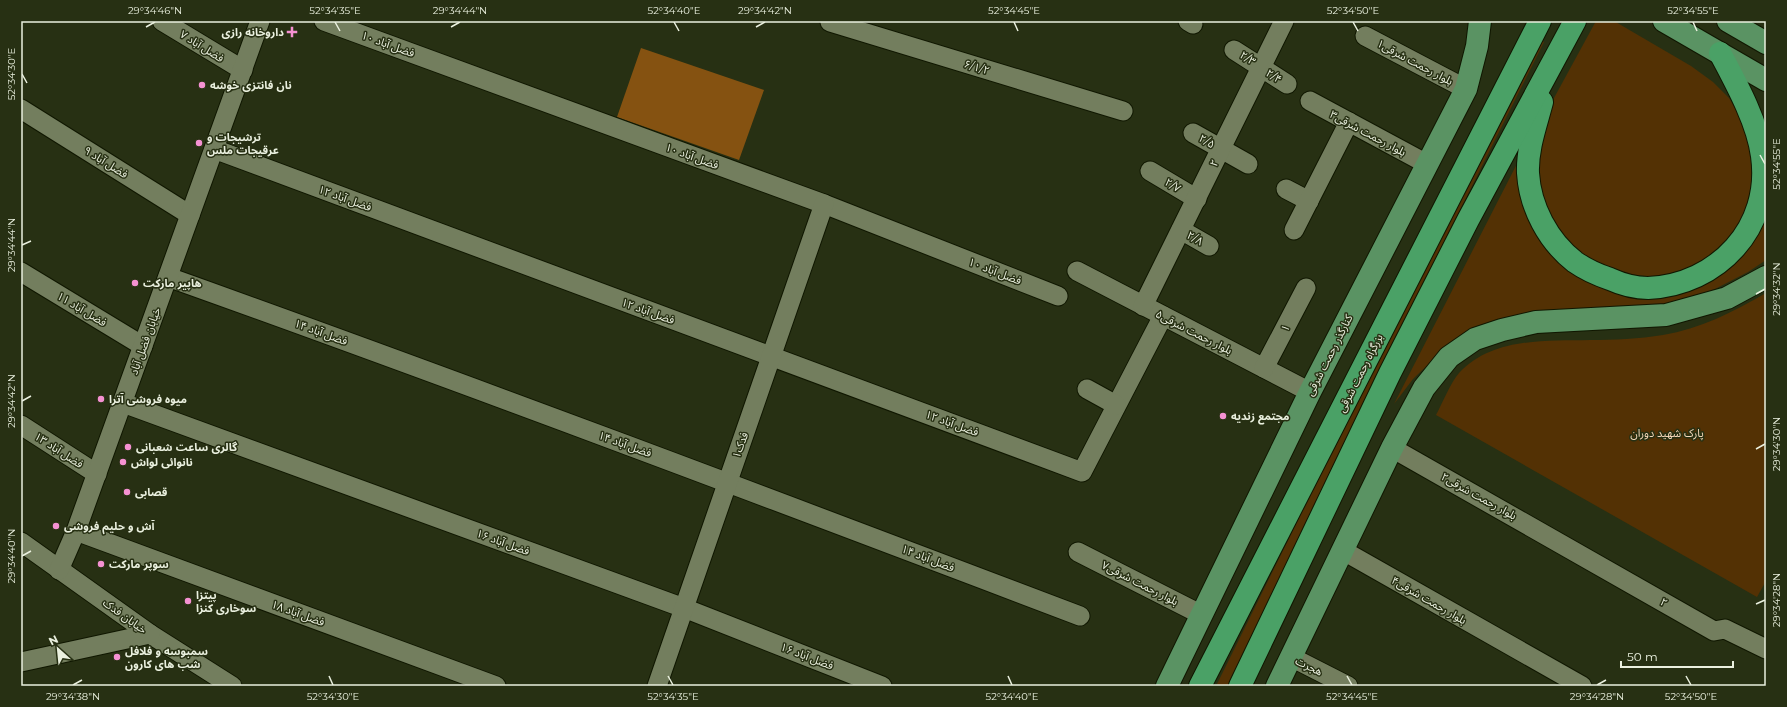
<svg xmlns="http://www.w3.org/2000/svg" width="1787" height="707" font-family="Montserrat,'Noto Sans Arabic',sans-serif">
<style>
.green{fill:#533104}
.forest{fill:#855211}
.lines{fill:none;stroke-linecap:round;stroke-linejoin:round}
.minor-casing{stroke:#101700;stroke-width:21}
.major-casing{stroke:#101700;stroke-width:24}
.highway-casing{stroke:#101700;stroke-width:24}
.minor{stroke:#737e5e;stroke-width:19}
.major{stroke:#5a9363;stroke-width:22}
.highway{stroke:#4aa166;stroke-width:22}
.ticks{fill:none;stroke:#eaf0df;stroke-width:1.5}
.poi-dot{fill:#f591d2;stroke:#273013;stroke-width:1.5}
.labels{text-anchor:middle;dominant-baseline:central;stroke-width:3;stroke-linejoin:round;paint-order:stroke}
.poi-label{font-size:11px;font-weight:bold;fill:#eaf0df;stroke:#273013;text-anchor:start}
.street-label{font-size:11px;fill:#eaf0df;stroke:#273013}
.park-label{font-size:11px;fill:#f7d9ba;stroke:#273013}
.neatline{fill:none;stroke:#eaf0df;stroke-width:1.5}
.ticks-label{font-size:10px;text-anchor:middle;fill:#eaf0df}
</style>
<rect width="100%" height="100%" fill="#273013"/>
<g class="green">
<polygon points="1596,21 1614,21 1691,66 1713,82 1729,98 1743,120 1754,165 1748,208 1729,241 1706,260 1687,269 1655,277 1618,273 1583,256 1570,243 1551,218 1544,202 1538,172 1539,153 1548,115 1554,98"/>
<polygon points="1539,39 1544,42 1417,296 1231,686 1216,686 1420,273"/>
<polygon points="1522,154 1570,269 1679,292 1766,207 1766,260 1748,272 1715,289 1675,304 1443,350 1413,379 1394,404"/>
<path d="M1766,293V581L1757,597L1436,415C1442,404 1451,382 1459,373C1493,337 1546,341 1590,340C1614,340 1639,339 1663,335C1700,329 1733,312 1766,293Z"/>
</g>
<polygon class="forest" points="641,48 764,90 739,160 617,117"/>
<g class="lines">
<g class="minor-casing">
<g id="minor">
<polyline points="162,21 243,70"/>
<polyline points="324,21 824,204 1058,296"/>
<polyline points="1188,21 1193,24"/>
<polyline points="830,22 1123,111"/>
<polyline points="1365,36 1466,89"/>
<polyline points="1234,50 1287,84"/>
<polyline points="1310,101 1427,164"/>
<polyline points="21,109 190,215"/>
<polyline points="1193,133 1248,164"/>
<polyline points="214,149 1082,472 1163,316"/>
<polyline points="1150,171 1197,199"/>
<polyline points="1286,189 1309,201"/>
<polyline points="1181,230 1209,246"/>
<polyline points="1294,230 1349,122"/>
<polyline points="1077,271 1310,392"/>
<polyline points="21,272 143,346"/>
<path d="M168,277C473,386 777,501 1080,616"/>
<polyline points="1143,306 1284,21"/>
<polyline points="1264,368 1306,288"/>
<polyline points="1087,389 1116,405"/>
<polyline points="123,403 684,608 882,686"/>
<polyline points="21,425 97,474"/>
<polyline points="1392,448 1714,631 1725,629 1766,649"/>
<polyline points="76,531 496,686"/>
<polyline points="21,542 150,634 232,686"/>
<polyline points="1342,550 1582,686"/>
<polyline points="1078,552 1202,615"/>
<polyline points="59,570 76,531 260,21"/>
<polyline points="1291,657 1348,686"/>
<polyline points="21,662 150,634"/>
<polyline points="657,686 824,204"/>
</g>
</g>
<g class="major-casing">
<g id="major">
<polyline points="1664,21 1766,80"/>
<polyline points="1728,21 1766,43"/>
<polyline points="1167,686 1310,392 1466,89 1477,46 1480,21"/>
<polyline points="1277,686 1392,448 1424,388 1449,357 1475,339 1502,330 1536,322 1666,315 1727,298 1766,277"/>
</g>
</g>
<g class="highway-casing">
<g id="highway">
<path d="M1542,102C1536,125 1527,149 1528,173C1530,207 1548,241 1575,262C1585,269 1598,275 1610,279C1621,284 1636,288 1648,288C1718,285 1772,227 1762,156C1758,123 1736,83 1720,53"/>
<polyline points="1200,686 1540,21"/>
<polyline points="1240,686 1390,373 1468,220 1575,21"/>
</g>
</g>
<use href="#minor" class="minor"/>
<use href="#major" class="major"/>
<use href="#highway" class="highway"/>
</g>
<path class="ticks" d="M335,22L340,31M674,22L679,31M1014,22L1018,31M1353,22L1358,31M1693,22L1697,31M146,27L155,22M451,27L460,22M756,27L765,22M22,74L27,83M1760,155L1765,164M22,245L31,241M1756,294L1765,289M22,401L31,396M1756,449L1765,444M22,556L31,551M1756,604L1765,600M329,676L333,685M668,676L673,685M1008,676L1012,685M1347,676L1352,685M1686,676L1691,685M73,685L82,680M1597,685L1606,680"/>
<g class="poi-dot">
<path d="M290 26h4v4h4v4h-4v4h-4v-4h-4v-4h4z"/>
<circle cx="202" cy="85" r="4"/>
<circle cx="199" cy="143" r="4"/>
<circle cx="135" cy="283" r="4"/>
<circle cx="101" cy="399" r="4"/>
<circle cx="1223" cy="416" r="4"/>
<circle cx="128" cy="447" r="4"/>
<circle cx="123" cy="462" r="4"/>
<circle cx="127" cy="492" r="4"/>
<circle cx="56" cy="526" r="4"/>
<circle cx="101" cy="564" r="4"/>
<circle cx="188" cy="601" r="4"/>
<circle cx="117" cy="657" r="4"/>
</g>
<g class="labels">
<g class="poi-label">
<text x="284" y="32" text-anchor="end">داروخانه رازی</text>
<text x="210" y="85">نان فانتزی خوشه</text>
<text x="207" y="137">ترشیجات و<tspan x="207" dy="13">عرقیجات ملس</tspan></text>
<text x="143" y="283">هاپیر مارکت</text>
<text x="109" y="399">میوه فروشی آترا</text>
<text x="1231" y="416">مجتمع زندیه</text>
<text x="136" y="447">گالری ساعت شعبانی</text>
<text x="131" y="462">نانوائی لواش</text>
<text x="135" y="492">قصابی</text>
<text x="64" y="526">آش و حلیم فروشی</text>
<text x="109" y="564">سوپر مارکت</text>
<text x="196" y="595">پيتزا<tspan x="196" dy="13">سوخارى كنزا</tspan></text>
<text x="125" y="651">سمبوسه و فلافل<tspan x="125" dy="13">شب های کارون</tspan></text>
</g>
<g class="street-label">
<text transform="translate(388 44) rotate(20)">فضل آباد ۱۰</text>
<text transform="translate(202 46) rotate(32)">فضل آباد ۷</text>
<text transform="translate(1248 58) rotate(33)">۲/۳</text>
<text transform="translate(1415 62) rotate(28)">بلوار رحمت شرقی۱</text>
<text transform="translate(977 67) rotate(17)">۶/۱/۲</text>
<text transform="translate(1274 76) rotate(33)">۲/۴</text>
<text transform="translate(1368 133) rotate(28)">بلوار رحمت شرقی۳</text>
<text transform="translate(1207 141) rotate(30)">۲/۵</text>
<text transform="translate(692 156) rotate(20)">فضل آباد ۱۰</text>
<text transform="translate(106 162) rotate(32)">فضل آباد ۹</text>
<text transform="translate(1214 163) rotate(-64)">۲</text>
<text transform="translate(1173 185) rotate(31)">۲/۷</text>
<text transform="translate(345 198) rotate(20)">فضل آباد ۱۲</text>
<text transform="translate(1195 238) rotate(29)">۲/۸</text>
<text transform="translate(995 271) rotate(21)">فضل آباد ۱۰</text>
<text transform="translate(82 309) rotate(31)">فضل آباد ۱۱</text>
<text transform="translate(648 311) rotate(20)">فضل آباد ۱۲</text>
<text transform="translate(1285 328) rotate(-63)">۱</text>
<text transform="translate(321 332) rotate(20)">فضل آباد ۱۴</text>
<text transform="translate(1194 332) rotate(27)">۵بلوار رحمت شرقی</text>
<text transform="translate(145 341) rotate(-70)">خیابان فضل آباد</text>
<text transform="translate(1329 355) rotate(-63)">کنارگذر رحمت شرقی</text>
<text transform="translate(1360 373) rotate(-63)">بزرگراه رحمت شرقی</text>
<text transform="translate(952 423) rotate(20)">فضل آباد ۱۲</text>
<text transform="translate(625 444) rotate(20)">فضل آباد ۱۴</text>
<text transform="translate(740 445) rotate(-70)">فدک۱</text>
<text transform="translate(59 450) rotate(33)">فضل آباد ۱۳</text>
<text transform="translate(1479 496) rotate(29)">بلوار رحمت شرقی۲</text>
<text transform="translate(503 542) rotate(20)">فضل آباد ۱۶</text>
<text transform="translate(928 558) rotate(21)">فضل آباد ۱۴</text>
<text transform="translate(1140 583) rotate(27)">بلوار رحمت شرقی۷</text>
<text transform="translate(1429 600) rotate(30)">بلوار رحمت شرقی۴</text>
<text transform="translate(1664 602) rotate(30)">۲</text>
<text transform="translate(298 613) rotate(20)">فضل آباد ۱۸</text>
<text transform="translate(125 616) rotate(36)">خیابان فدک</text>
<text transform="translate(807 656) rotate(21)">فضل آباد ۱۶</text>
<text transform="translate(1309 666) rotate(26)">هجرت</text>
</g>
<g class="park-label">
<text x="1667" y="433">پارک شهید دوران</text>
</g>
</g>
<rect width="1787" height="707" fill="none" stroke="#273013" stroke-width="44"/>
<g transform="translate(58 649) rotate(333)" stroke="#273013" stroke-width="3" paint-order="stroke">
<path d="M0-3L7 15L0 10L-7 15Z" fill="#eaf0df"/>
<text y="-6" font-size="11" font-weight="bold" text-anchor="middle" fill="#eaf0df">N</text>
</g>
<path d="M1621 661v6h112v-6" fill="none" stroke="#eaf0df" stroke-width="2"/>
<text x="1627" y="661" font-size="12" fill="#eaf0df" stroke="#273013" stroke-width="3" paint-order="stroke">50 m</text>
<rect x="22" y="22" width="1743" height="663" class="neatline"/>
<g class="ticks-label">
<text x="155" y="14">29°34'46"N</text>
<text x="335" y="14">52°34'35"E</text>
<text x="460" y="14">29°34'44"N</text>
<text x="674" y="14">52°34'40"E</text>
<text x="765" y="14">29°34'42"N</text>
<text x="1014" y="14">52°34'45"E</text>
<text x="1353" y="14">52°34'50"E</text>
<text x="1693" y="14">52°34'55"E</text>
<text transform="translate(11 74) rotate(-90)" y="4">52°34'30"E</text>
<text transform="translate(1776 164) rotate(-90)" y="4">52°34'55"E</text>
<text transform="translate(11 245) rotate(-90)" y="4">29°34'44"N</text>
<text transform="translate(1776 289) rotate(-90)" y="4">29°34'32"N</text>
<text transform="translate(11 401) rotate(-90)" y="4">29°34'42"N</text>
<text transform="translate(1776 444) rotate(-90)" y="4">29°34'30"N</text>
<text transform="translate(11 556) rotate(-90)" y="4">29°34'40"N</text>
<text transform="translate(1776 600) rotate(-90)" y="4">29°34'28"N</text>
<text x="73" y="700">29°34'38"N</text>
<text x="333" y="700">52°34'30"E</text>
<text x="673" y="700">52°34'35"E</text>
<text x="1012" y="700">52°34'40"E</text>
<text x="1352" y="700">52°34'45"E</text>
<text x="1597" y="700">29°34'28"N</text>
<text x="1691" y="700">52°34'50"E</text>
</g>
</svg>
